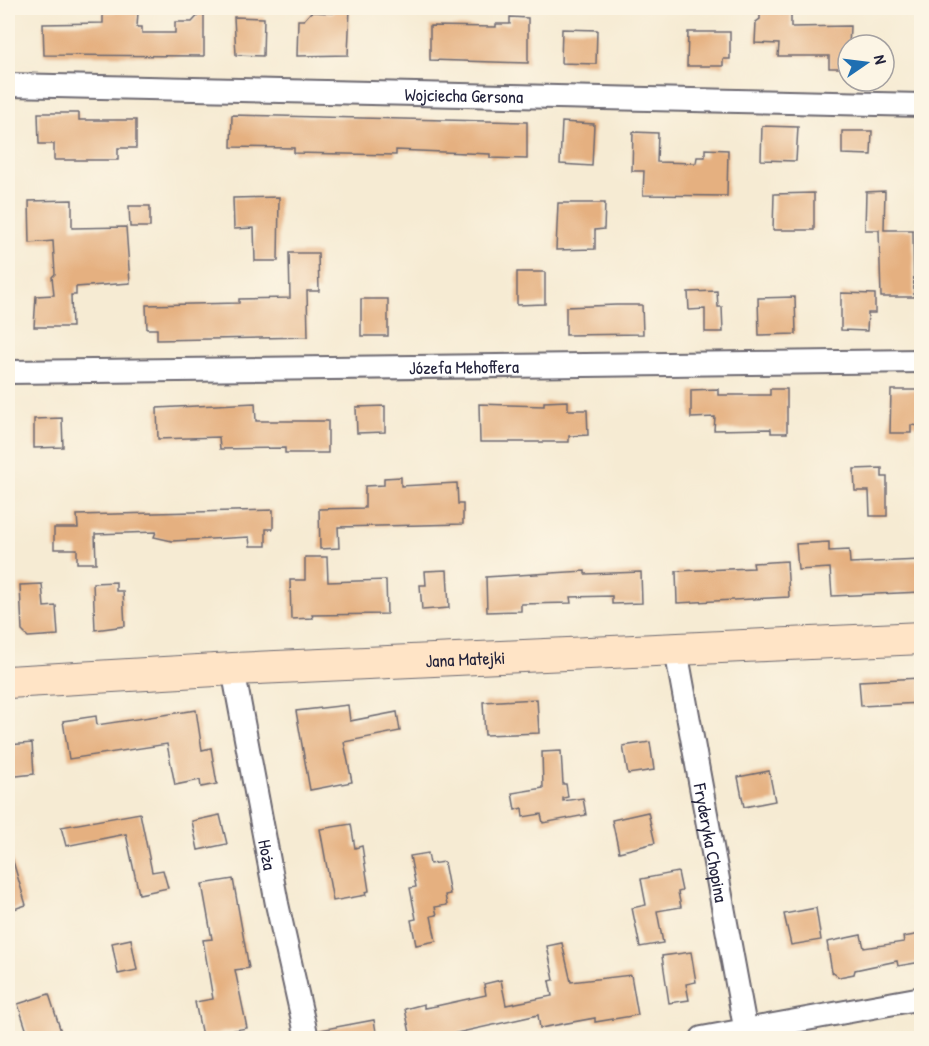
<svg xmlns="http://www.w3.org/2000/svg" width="929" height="1046" font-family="'Patrick Hand',sans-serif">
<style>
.building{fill:#e5b080}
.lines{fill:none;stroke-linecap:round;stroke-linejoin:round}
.street-casing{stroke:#6c6870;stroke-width:26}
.secondary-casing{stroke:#6c6870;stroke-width:34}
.street{stroke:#fff;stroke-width:22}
.secondary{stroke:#ffe4c6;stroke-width:32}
.labels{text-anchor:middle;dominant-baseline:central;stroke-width:6;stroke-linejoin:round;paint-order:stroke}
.street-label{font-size:18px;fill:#22223b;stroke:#fcf5e5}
</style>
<rect width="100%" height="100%" fill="#fcf5e5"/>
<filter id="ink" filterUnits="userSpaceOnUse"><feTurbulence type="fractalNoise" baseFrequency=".0167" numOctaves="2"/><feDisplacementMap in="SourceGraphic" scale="12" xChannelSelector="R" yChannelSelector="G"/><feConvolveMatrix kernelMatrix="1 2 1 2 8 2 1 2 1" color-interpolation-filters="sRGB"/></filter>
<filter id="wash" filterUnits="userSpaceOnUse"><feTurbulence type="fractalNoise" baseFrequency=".008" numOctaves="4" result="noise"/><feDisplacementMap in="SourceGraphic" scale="24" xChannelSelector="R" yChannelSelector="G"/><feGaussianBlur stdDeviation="1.35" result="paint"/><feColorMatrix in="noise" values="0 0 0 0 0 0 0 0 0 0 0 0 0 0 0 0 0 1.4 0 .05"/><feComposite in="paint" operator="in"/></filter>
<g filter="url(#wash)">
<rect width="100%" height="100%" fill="#f6ebd3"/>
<g id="blocks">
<g class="building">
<polygon points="334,8 350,8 348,55 297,56 298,20 304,20 311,12 333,13"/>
<polygon points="760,8 791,8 791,27 850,26 848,68 829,68 829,56 778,56 779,44 755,43 756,22 760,19"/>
<polygon points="204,9 204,56 44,55 43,24 103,23 103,12 138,12 137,27 142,27 142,33 175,33 175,22 192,22"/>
<polygon points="234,17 264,18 263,56 236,55"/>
<polygon points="510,17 528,18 528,63 430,60 430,26 496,27 496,24 510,24"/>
<polygon points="562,29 597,30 596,64 561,63"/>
<polygon points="688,32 730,32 730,59 723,59 723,66 687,66"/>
<polygon points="38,113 79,113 79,120 136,120 136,148 118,148 118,160 54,160 54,144 39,144"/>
<polygon points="232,115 527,122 527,159 490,158 490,154 396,150 396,155 294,153 294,148 231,147"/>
<polygon points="562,122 594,124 592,166 560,164"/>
<polygon points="762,126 798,127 796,161 761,160"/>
<polygon points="842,131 872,131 871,155 842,154"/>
<polygon points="633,132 658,133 657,162 696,163 697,157 705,157 705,149 728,150 727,196 643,195 644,171 632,171"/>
<polygon points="885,191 884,230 913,230 914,297 881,297 879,230 865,230 866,192"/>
<polygon points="814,193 814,230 773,230 774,194"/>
<polygon points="279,197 278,261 255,261 254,228 234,229 233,198"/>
<polygon points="72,200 72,228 126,227 130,283 76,287 76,295 71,295 72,327 34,327 36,296 54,295 52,277 55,274 53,241 30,243 29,201"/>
<polygon points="558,203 605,203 604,229 595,230 595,249 556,250"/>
<polygon points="129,206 150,206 150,227 130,227"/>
<polygon points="289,253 318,253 319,291 307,291 308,337 157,340 157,329 147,329 146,305 239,303 239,299 290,298"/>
<polygon points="517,272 545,272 545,304 517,305"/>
<polygon points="717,291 718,307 722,307 723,332 705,332 705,309 689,310 688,292"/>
<polygon points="841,293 875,294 875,313 868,313 867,331 841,330"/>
<polygon points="795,297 796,334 759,335 758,298"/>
<rect x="361" y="299" width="27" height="37"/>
<polygon points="616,305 642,305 643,334 566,335 566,307"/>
<polygon points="718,389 718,395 770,395 770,389 787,389 787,433 771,433 771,429 714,430 715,417 691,418 691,390"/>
<polygon points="891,390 921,390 921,426 911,425 911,433 890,433"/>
<polygon points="568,401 568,410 587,410 588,435 569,436 569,442 480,442 479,404 544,406 544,402"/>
<polygon points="255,403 256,421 328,421 328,453 285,453 285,448 220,449 219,437 158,439 157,408"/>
<polygon points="385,406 385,432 357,433 356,407"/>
<polygon points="62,418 63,447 34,448 34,419"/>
<polygon points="882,468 882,477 887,477 887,516 870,516 869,491 855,491 854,469"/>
<polygon points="401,477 401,486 457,483 458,504 463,504 463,524 338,527 339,548 320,549 319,509 365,508 365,486 384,485 384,478"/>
<polygon points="273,510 273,529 266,529 266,546 250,546 249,537 172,541 154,537 156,532 95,534 96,563 77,563 77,549 54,549 54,528 78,528 77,515"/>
<polygon points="829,542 829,551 849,550 850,563 921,560 921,592 832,596 830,568 798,570 796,544"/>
<polygon points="305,557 327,557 328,582 386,580 387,614 312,615 313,618 291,619 290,580 305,580"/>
<polygon points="787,561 789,597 677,603 676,571 754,568 753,563"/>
<polygon points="447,570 449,608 422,610 420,585 426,585 425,571"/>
<polygon points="585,571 585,574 641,572 642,603 612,604 612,596 570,597 571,603 521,604 521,611 487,612 486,577"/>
<polygon points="116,582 116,591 123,591 125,626 95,630 93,583"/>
<polygon points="42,584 44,607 56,606 58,635 28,637 22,631 20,585"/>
<polygon points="921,678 921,703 861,706 859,681"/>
<polygon points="537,699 539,733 485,735 483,702"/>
<polygon points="348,705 350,721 397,712 400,731 344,742 352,782 310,790 296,711"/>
<polygon points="196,710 202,750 211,748 217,784 201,787 200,780 175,785 167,744 69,759 63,721 96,716 97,725"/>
<polygon points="650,742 654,770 628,774 623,746"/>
<polygon points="32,743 34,774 8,777 8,745"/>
<polygon points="561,751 563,784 566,784 568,797 563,798 563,801 583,798 586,815 543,823 541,814 523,817 522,808 515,810 512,793 543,788 542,752"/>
<polygon points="769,771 775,801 744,807 738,777"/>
<polygon points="648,812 655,843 619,852 612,820"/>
<polygon points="140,813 152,872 163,870 168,888 139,894 126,834 66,846 61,827"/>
<polygon points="220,815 227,844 198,850 192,821"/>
<polygon points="351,824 355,848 362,846 369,891 365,892 366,895 333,901 320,829"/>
<polygon points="428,853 430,864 444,862 450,894 445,895 447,905 435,907 437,915 431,916 436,941 416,945 411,920 416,919 410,888 416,887 410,856"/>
<polygon points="12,858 26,905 8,911 8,859"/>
<polygon points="678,872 682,891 678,892 681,907 657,911 663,943 640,947 632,908 646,905 641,879"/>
<polygon points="233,879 249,968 235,970 247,1028 202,1036 195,1002 213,999 203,940 212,939 202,884"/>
<polygon points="816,908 821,940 791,945 784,914"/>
<polygon points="921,934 921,962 898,966 897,961 855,970 854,974 839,977 832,972 827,942 861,935 864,948 904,942 903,937"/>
<polygon points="131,939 137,970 118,974 112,943"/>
<polygon points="562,943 571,982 631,975 638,1015 595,1022 595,1018 540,1028 538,1015 434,1038 411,1038 405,1009 424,1004 424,1008 436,1006 486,995 484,984 501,980 506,1005 552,996 549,981 554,980 547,946"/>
<polygon points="691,952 696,982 686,984 689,1000 669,1003 662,956"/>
<polygon points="49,994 63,1038 29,1038 18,1004"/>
<polygon points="374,1020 377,1038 321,1038 320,1030"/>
</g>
</g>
</g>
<g filter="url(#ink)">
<use href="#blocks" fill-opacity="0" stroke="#6c6870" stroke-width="1.5"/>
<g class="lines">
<g class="street-casing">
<g id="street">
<path id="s1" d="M8,85L922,105"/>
<path id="s2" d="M8,372L922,361"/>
<path id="s3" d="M676,650L747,1038"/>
<path id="s4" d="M233,669L277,904L307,1038"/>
<polyline points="702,1038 922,998"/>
</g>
</g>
<g class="secondary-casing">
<g id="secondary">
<path id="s5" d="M8,682L233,669L922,638"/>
</g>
</g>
<use href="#street" class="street"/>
<use href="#secondary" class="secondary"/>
</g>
</g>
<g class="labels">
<g class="street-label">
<text stroke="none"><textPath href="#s1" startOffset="456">Wojciecha Gersona</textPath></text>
<text stroke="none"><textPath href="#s2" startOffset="456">Józefa Mehoffera</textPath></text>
<text stroke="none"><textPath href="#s5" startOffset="458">Jana Matejki</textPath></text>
<text stroke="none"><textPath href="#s3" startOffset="196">Fryderyka Chopina</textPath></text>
<text stroke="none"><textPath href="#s4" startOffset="189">Hoża</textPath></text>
</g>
</g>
<rect width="929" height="1046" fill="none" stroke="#fcf5e5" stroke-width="30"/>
<g transform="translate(866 63) rotate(76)"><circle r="28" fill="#fcf5e5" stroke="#a5a1a1" stroke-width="1.5"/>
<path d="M0-4.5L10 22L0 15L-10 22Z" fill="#1f6fb2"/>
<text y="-9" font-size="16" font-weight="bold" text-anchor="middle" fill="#22223b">N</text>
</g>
</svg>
